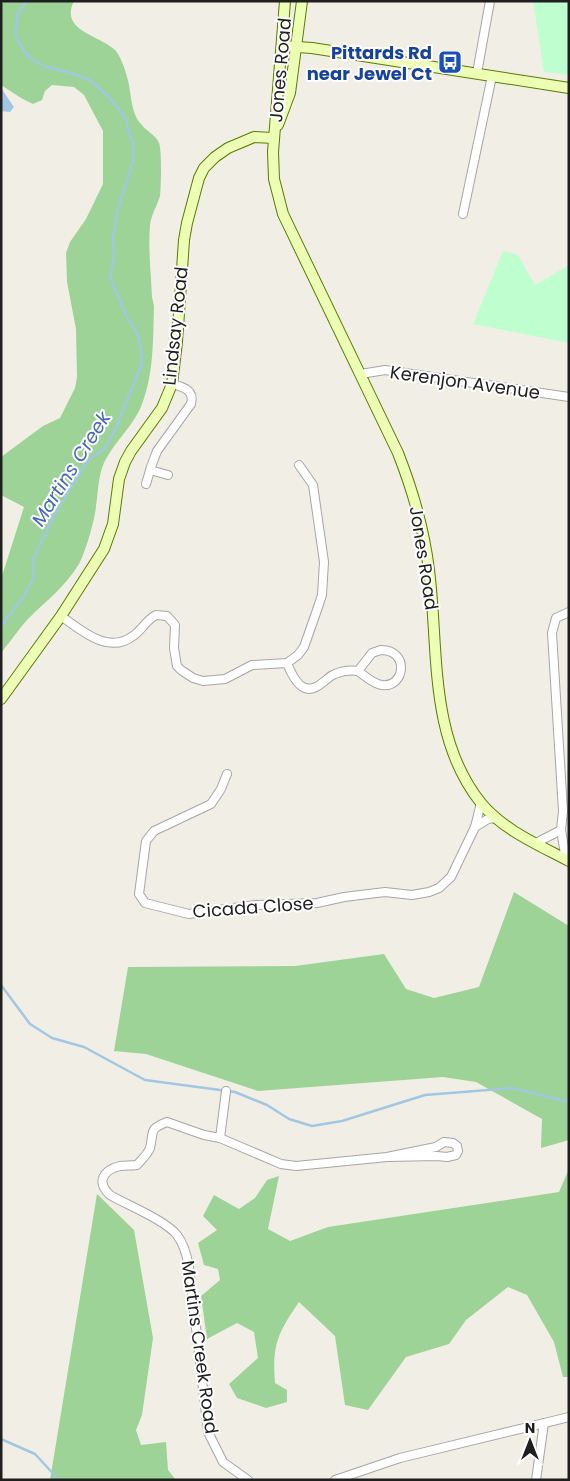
<svg xmlns="http://www.w3.org/2000/svg" width="570" height="1481" font-family="Poppins,sans-serif">
<style>
.forest{fill:#9dd396}
.park{fill:#bffecf}
.water{fill:#a2c7e2}
.lines{fill:none;stroke-linecap:round;stroke-linejoin:round}
.stream{stroke:#a2c7e2;stroke-width:2.5}
.street-casing{stroke:#a6a6a6;stroke-width:10}
.secondary-casing{stroke:#587c00;stroke-width:12}
.street{stroke:#fff;stroke-width:8}
.secondary{stroke:#edfeb5;stroke-width:10}
.labels{text-anchor:middle;dominant-baseline:central;stroke-width:4;stroke-linejoin:round;paint-order:stroke}
.transit-label{font-size:18px;font-weight:bold;fill:#164399;stroke:#fff;text-anchor:end}
.street-label{font-size:18px;fill:#1f1f1f;stroke:#fff}
.water-label{font-size:19px;font-style:italic;fill:#4468b7;stroke:#fff}
</style>
<rect width="100%" height="100%" fill="#f1efe5"/>
<g class="forest">
<path d="M5,1H74C59,31 100,35 115,50C121,57 125,69 127,77C132,93 130,112 141,124C146,131 156,135 159,143C162,149 161,189 160,196C157,206 151,215 150,225C148,248 151,273 152,297L154,306C153,339 154,373 142,404C133,428 111,444 102,468C98,481 98,493 96,506C95,520 85,553 79,564C64,588 46,601 27,620C18,630 10,642 1,653V579L24,507L1,495V457L43,426L60,418L75,388L77,377L76,329L67,282L66,253L70,242L86,219L103,184V131L84,95L74,87L52,85L45,91L42,100L33,104L21,98L1,85V5Z"/>
<polygon points="514,892 569,926 569,1140 541,1148 542,1119 476,1082 443,1077 258,1091 146,1054 114,1051 128,967 295,966 384,954 406,989 434,998 479,987"/>
<path d="M569,1169V1377H563L554,1342L527,1295L508,1287L466,1320L449,1344L406,1357L368,1410L345,1405L335,1336L299,1302C278,1333 272,1344 275,1383L287,1390V1402L266,1408L237,1398L229,1384L258,1358L254,1332L237,1323L207,1339L201,1296L220,1280L218,1269L204,1265L198,1243L217,1230L203,1216L214,1195L239,1209L255,1198L267,1180L279,1176L268,1229L290,1241L328,1227L559,1192Z"/>
<polygon points="97,1194 134,1230 153,1338 142,1415 136,1430 141,1445 166,1442 168,1470 176,1480 50,1480"/>
</g>
<g class="park">
<polygon points="533,1 569,1 569,75 544,72"/>
<polygon points="503,251 518,255 535,285 569,265 569,343 473,324"/>
</g>
<polygon class="water" points="1,88 14,107 10,112 1,111"/>
<g class="lines">
<g class="stream">
<polyline points="1,626 24,596 34,578 33,559 55,514 88,460 104,449 115,430 140,369 142,355 138,335 127,317 110,277 114,258 113,237 117,212 133,161 133,144 124,116 108,96 90,80 67,72 46,67 29,58 16,38 17,15 27,1"/>
<polyline points="1,985 30,1024 52,1038 84,1047 145,1080 235,1092 267,1105 289,1119 312,1126 342,1121 425,1095 513,1088 569,1102"/>
<polyline points="1,1439 35,1454 59,1480"/>
</g>
<g class="street-casing">
<g id="street">
<polyline points="477,73 490,1"/>
<polyline points="463,214 492,76"/>
<polyline points="361,374 385,370 569,397"/>
<polyline points="150,470 168,475"/>
<path d="M146,484L151,467L157,451L191,404C195,390 183,387 172,384"/>
<path d="M61,616C81,630 108,655 133,636C142,630 146,620 156,615L167,616L175,625L174,648L177,666L181,670L193,678L203,681L225,679L252,665L287,663L298,655L304,647L317,610L322,595L324,562L313,485L299,465"/>
<path d="M381,650C410,650 405,688 382,685C373,684 365,676 358,671L372,653Z"/>
<path d="M287,663C293,678 303,699 322,683C327,680 329,676 335,674C342,671 350,670 358,671"/>
<polyline points="227,774 221,789 211,804 154,831 146,841 139,894 145,903 189,914 256,905 317,903 344,897 385,892 412,895 429,892 439,888 451,877 475,827 481,803"/>
<polyline points="475,827 488,819 496,818"/>
<polyline points="536,843 561,830"/>
<polyline points="566,860 561,830 563,811 552,633 556,618 569,612"/>
<polyline points="220,1138 226,1091"/>
<path d="M248,1480L223,1462L208,1432L189,1267C187,1256 184,1244 177,1235C165,1220 127,1205 110,1195C96,1182 103,1170 120,1166C125,1165 131,1166 137,1165C141,1160 148,1154 150,1148C154,1133 148,1129 167,1122L204,1135L220,1138L281,1164L296,1166L387,1157L436,1147L444,1142L453,1143L457,1146L458,1151L456,1155L447,1157L437,1156L387,1157"/>
<polyline points="335,1480 400,1458 569,1417"/>
<polyline points="536,1480 544,1423"/>
</g>
</g>
<g class="secondary-casing">
<g id="secondary">
<path d="M285,1L273,152L274,179L283,214L398,453C413,491 424,529 429,570C439,648 428,737 481,803C503,830 539,845 569,861"/>
<polyline points="283,46 312,48 569,88"/>
<polyline points="278,125 290,93 302,1"/>
<polyline points="1,699 61,616 104,549 113,524 119,479 125,462 131,451 162,408 172,384 177,342 184,240 187,223 199,178 204,168 215,157 228,148 254,137 274,138"/>
</g>
</g>
<use href="#street" class="street"/>
<use href="#secondary" class="secondary"/>
</g>
<defs>
<g id="bus-square" transform="scale(1.25)"><rect x="-9" y="-9" width="18" height="18" rx="4" fill="#1a4fb4" stroke="#fff"/><path d="M-5-6H5V4H4V6H2V4H-2V6H-4V4H-5ZM-3.5-4V0h7V-4ZM-3.5 1.2v1.5H-2V1.2ZM2 1.2v1.5H3.5V1.2Z" fill="#fff"/></g>
</defs>
<g fill-rule="evenodd">
<use href="#bus-square" x="450" y="62"/>
</g>
<g class="labels">
<g class="transit-label">
<text x="432" y="52">Pittards Rd<tspan x="432" dy="21">near Jewel Ct</tspan></text>
</g>
<g class="street-label">
<text transform="translate(280 70) rotate(-85)">Jones Road</text>
<text transform="translate(175 326) rotate(-84)">Lindsay Road</text>
<text transform="translate(465 382) rotate(8)">Kerenjon Avenue</text>
<text transform="translate(424 558) rotate(81)">Jones Road</text>
<text transform="translate(253 907) rotate(-4)">Cicada Close</text>
<text transform="translate(200 1347) rotate(82)">Martins Creek Road</text>
</g>
<g class="water-label">
<text transform="translate(71 469) rotate(-58)">Martins Creek</text>
</g>
</g>
<rect width="570" height="1481" fill="none" stroke="#1f1f1f" stroke-width="5"/>
<g transform="translate(530 1441)" stroke="#ffffff" stroke-width="4" paint-order="stroke">
<path d="M0-4L9 19L0 12L-9 19Z" fill="#1f1f1f"/>
<text y="-8" font-size="14" font-weight="bold" text-anchor="middle" fill="#1f1f1f">N</text>
</g>
</svg>
